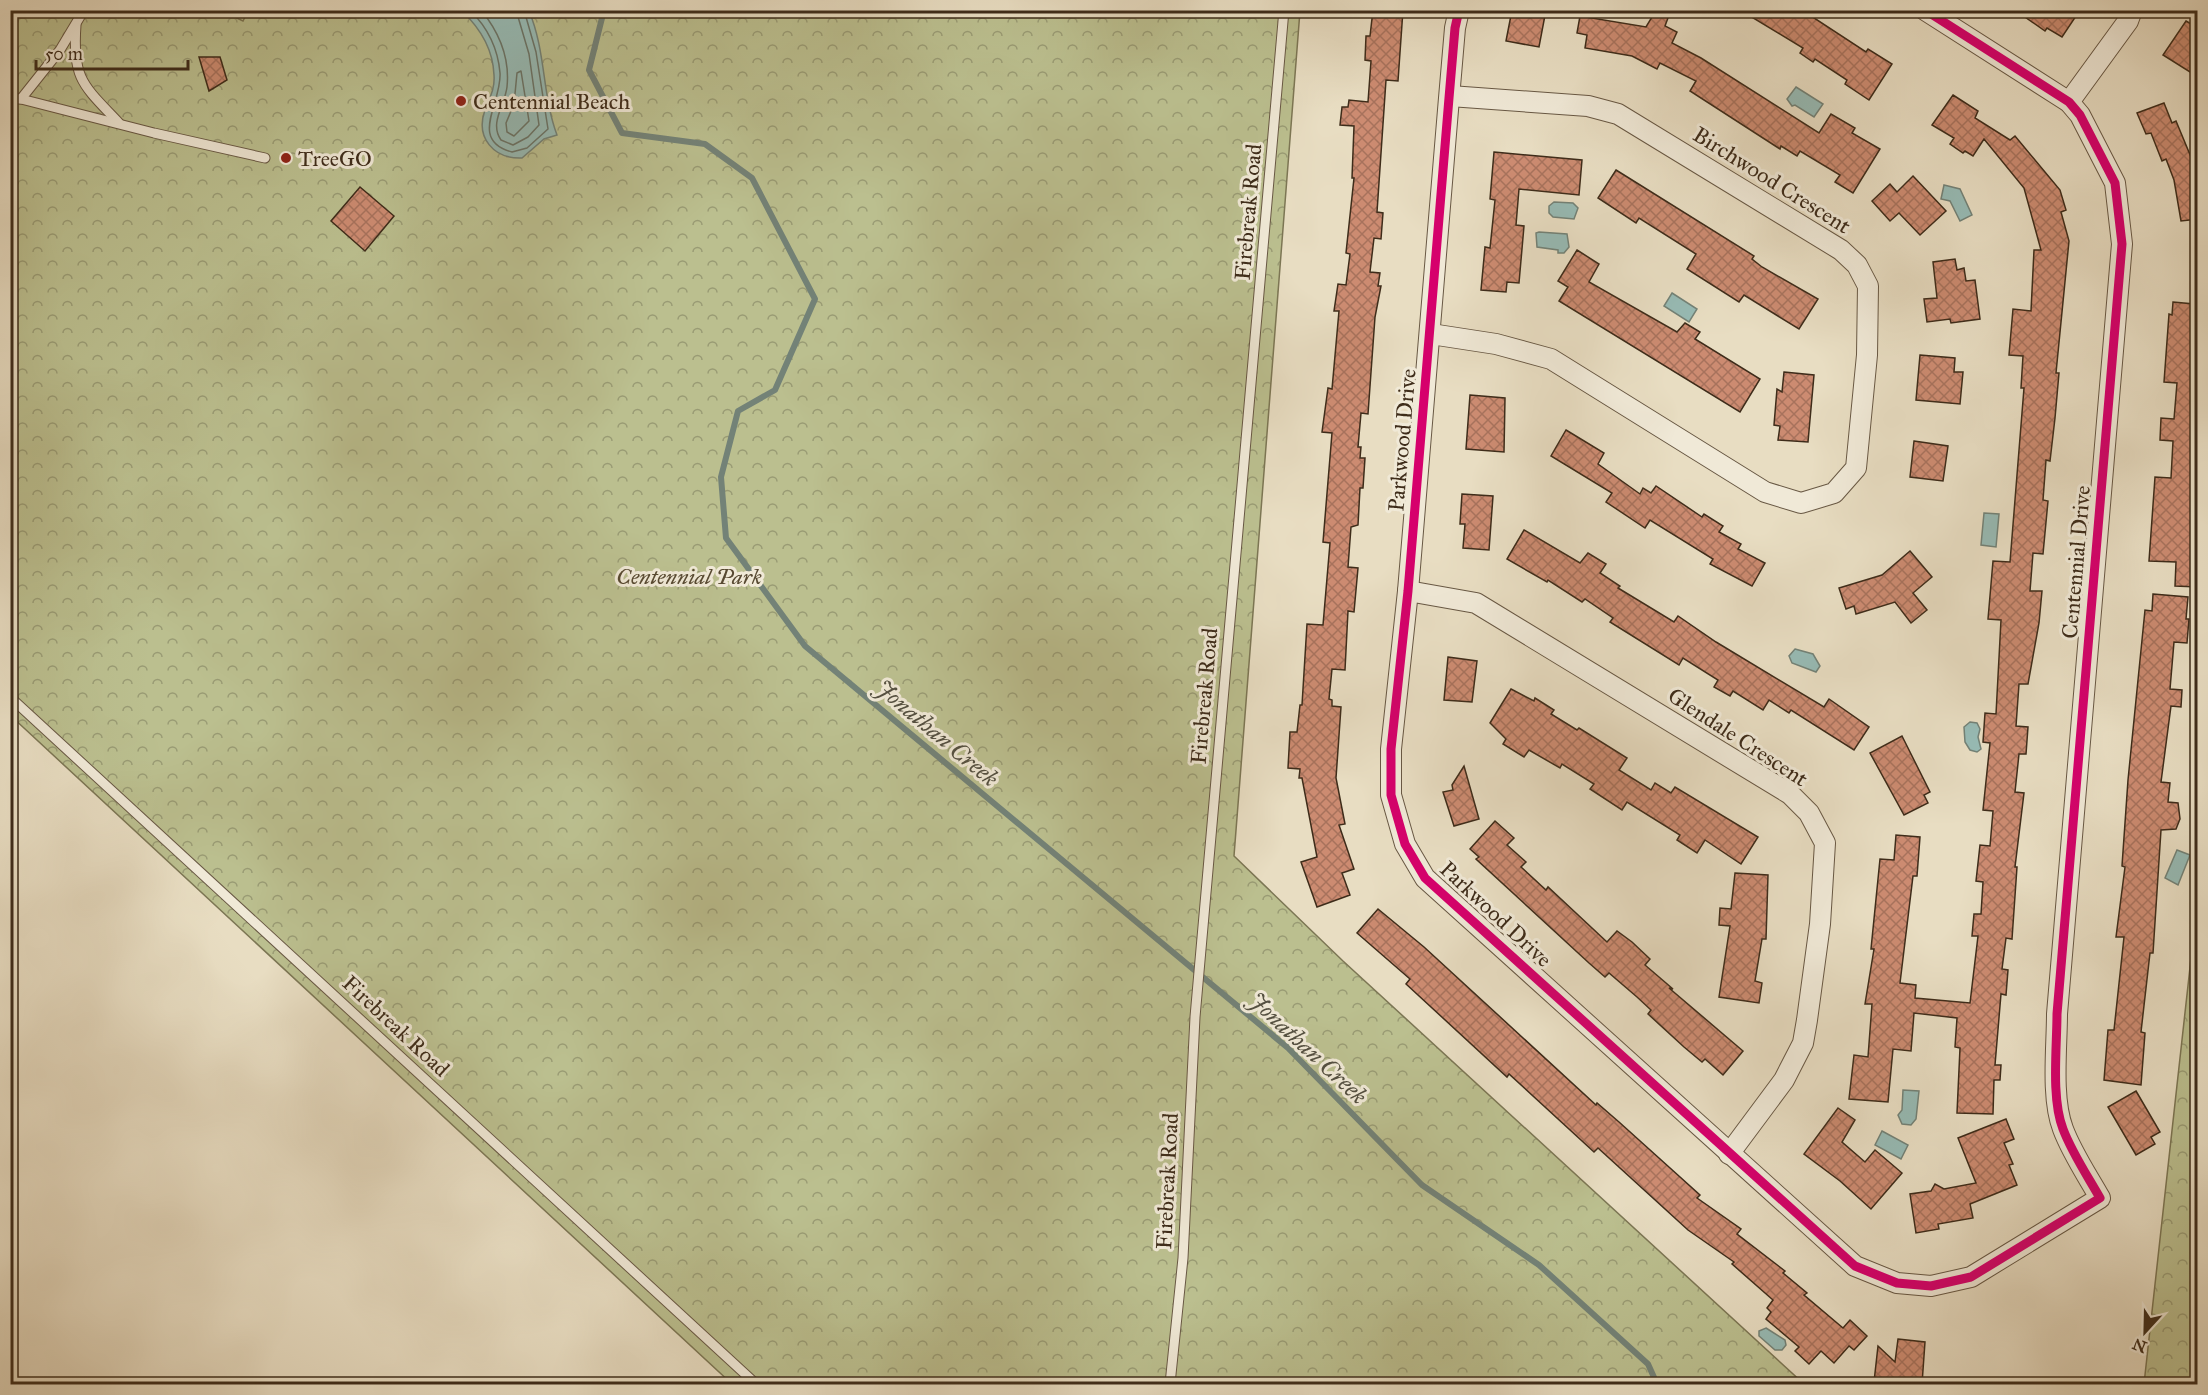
<svg xmlns="http://www.w3.org/2000/svg" width="2208" height="1395" font-family="'IM FELL Great Primer',serif">
<style>
.forest{fill:url(#forest-crowns);stroke:#7c7654;stroke-width:1.5}
.pitch{fill:#bbbf8f;stroke:#7c7654;stroke-width:1.5}
.water{fill:#97bbb5;stroke:#738277;stroke-width:1.5}
.lines{fill:none;stroke-linecap:round;stroke-linejoin:round}
.shore{stroke:#6a7468;stroke-width:1.5}
.stream{stroke:#738277;stroke-width:6}
.building{fill:url(#building-cross-hatch);stroke:#3e2c1a;stroke-width:1.5}
.service-casing{stroke:#685844;stroke-width:11}
.minor-casing{stroke:#685844;stroke-width:22}
.service{stroke:#f0e9d7;stroke-width:9}
.minor{stroke:#f0e9d7;stroke-width:20}
.cycleway-casing{stroke:#f0e9d7;stroke-width:13}
.cycleway{stroke:#d6006c;stroke-width:9}
.poi-dot{fill:#8f2418;stroke:#f0e9d7;stroke-width:2}
.labels{text-anchor:middle;dominant-baseline:central;stroke-width:6;stroke-linejoin:round;paint-order:stroke}
.poi-label{font-size:22px;fill:#3e2c1a;stroke:#f0e9d7;text-anchor:start}
.street-label{font-size:22px;fill:#3e2c1a;stroke:#f0e9d7}
.park-label{font-size:22px;font-style:italic;fill:#574931;stroke:#f0e9d7}
.water-label{font-size:24px;font-style:italic;fill:#545041;stroke:#f0e9d7}
</style>
<defs>
<pattern id="forest-crowns" width="20" height="18" patternUnits="userSpaceOnUse" patternTransform="scale(1.5)"><rect width="20" height="18" fill="#bbbf8f"/><path d="M2 6a3 3 0 1 1 6 0M12 15a3 3 0 1 1 6 0" fill="none" stroke="#999b74"/></pattern>
<pattern id="building-cross-hatch" width="8" height="8" patternUnits="userSpaceOnUse" patternTransform="scale(1.5)"><rect width="8" height="8" fill="#cc8b71"/><path d="M0 0l8 8M0 8l8-8" fill="none" stroke="#a7725c"/></pattern>
</defs>
<rect width="100%" height="100%" fill="#e8ddc2"/>
<filter id="stains"><feTurbulence type="fractalNoise" baseFrequency=".00333" numOctaves="4"/><feColorMatrix values="0 0 0 0 .2 0 0 0 0 .09 0 0 0 0 .02 0 0 0 .5 -.17"/></filter>
<radialGradient id="worn" r=".72"><stop offset=".6" stop-color="#630" stop-opacity="0"/><stop offset="1" stop-color="#630" stop-opacity=".3"/></radialGradient>
<g class="forest">
<polygon points="10,11 1300,11 1234,856 1343,961 1804,1384 732,1384 11,716"/>
<polygon points="2197,904 2197,1384 2144,1384"/>
</g>
<polygon class="pitch" points="222,11 248,11 243,21"/>
<g class="water">
<path d="M462,11H529C546,51 542,95 557,135L544,139L522,158C494,159 475,138 485,110C490,97 495,89 494,75C493,48 480,28 462,11Z"/>
<polygon points="1796,87 1823,104 1814,117 1795,105 1792,106 1787,99"/>
<polygon points="1944,185 1960,189 1972,215 1960,221 1950,201 1941,199"/>
<polygon points="1554,202 1573,203 1578,208 1574,219 1553,217 1549,213 1549,206"/>
<polygon points="1539,232 1567,234 1569,247 1564,253 1558,253 1558,250 1537,247 1536,233"/>
<polygon points="1672,293 1697,309 1689,322 1664,306"/>
<polygon points="1984,513 1999,514 1996,547 1981,545"/>
<polygon points="1795,649 1813,654 1820,666 1816,672 1792,663 1789,656"/>
<polygon points="1970,722 1977,723 1980,729 1978,737 1981,749 1977,752 1970,750 1965,742 1964,727"/>
<polygon points="2177,850 2190,855 2178,885 2165,878"/>
<polygon points="1903,1090 1919,1091 1916,1119 1911,1125 1902,1124 1898,1115 1902,1110"/>
<polygon points="1882,1131 1908,1145 1901,1159 1875,1145"/>
<polygon points="1766,1328 1785,1340 1786,1345 1782,1350 1775,1350 1759,1336 1759,1331"/>
</g>
<g class="lines">
<g class="shore">
<path d="M470,10C488,28 498,48 500,73C502,103 468,140 512,152L527,148L548,129L536,52L524,10"/>
<path d="M481,10C499,32 510,58 507,87C505,105 489,123 501,140L513,145L528,137L539,125L529,54L516,10"/>
<polygon points="521,71 529,121 514,136 507,132 506,123 514,104 517,73"/>
</g>
<polyline class="stream" points="604,10 589,70 622,133 705,144 752,178 815,299 775,390 738,411 721,477 726,538 805,646 1288,1048 1422,1185 1539,1265 1648,1364 1657,1384"/>
</g>
<g class="building">
<polygon points="1373,10 1403,10 1398,81 1386,80 1377,212 1383,213 1381,239 1374,238 1370,272 1380,273 1378,286 1381,286 1375,317 1368,414 1361,413 1358,447 1361,447 1360,458 1365,458 1363,488 1360,488 1358,525 1351,527 1348,567 1358,568 1354,612 1348,611 1345,670 1332,669 1329,699 1332,700 1332,706 1341,707 1336,778 1345,824 1339,825 1354,869 1342,873 1350,895 1317,907 1301,862 1317,857 1302,778 1299,778 1300,769 1288,768 1290,732 1297,732 1300,705 1302,705 1307,624 1323,625 1330,543 1323,542 1332,433 1322,432 1328,388 1332,389 1339,311 1334,311 1338,284 1346,285 1350,254 1346,253 1354,178 1352,178 1354,126 1340,125 1342,107 1348,107 1349,100 1368,102 1371,61 1365,60 1366,36 1370,36"/>
<polygon points="1512,10 1546,10 1539,47 1506,41"/>
<polygon points="1740,10 1802,10 1866,52 1868,49 1892,64 1869,100 1845,84 1847,80 1815,59 1813,62 1800,53 1803,48"/>
<polygon points="2015,10 2080,10 2062,37 2047,28 2045,31"/>
<polygon points="1655,12 1668,18 1665,26 1677,32 1672,43 1701,58 1819,133 1831,114 1855,128 1852,133 1880,149 1853,193 1835,182 1840,175 1800,151 1797,156 1781,146 1780,149 1690,91 1696,81 1660,63 1657,69 1632,56 1585,48 1587,35 1577,33 1580,16 1646,27"/>
<polygon points="2186,21 2198,28 2198,60 2190,72 2163,55"/>
<polygon points="199,57 220,57 227,80 209,91"/>
<polygon points="1953,95 1978,111 1975,118 2010,140 2015,136 2060,190 2066,210 2061,212 2069,241 2056,373 2059,373 2055,418 2050,461 2046,460 2043,500 2048,501 2043,554 2033,553 2030,591 2042,591 2039,623 2028,684 2019,684 2016,726 2028,727 2026,754 2019,754 2015,792 2024,793 2015,867 2017,867 2012,939 2006,938 2002,969 2008,970 2006,995 2001,994 1995,1065 2001,1065 2000,1080 1994,1080 1993,1114 1957,1113 1960,1048 1955,1047 1957,1018 1914,1013 1911,1051 1893,1049 1888,1102 1849,1099 1854,1055 1868,1057 1872,1004 1865,1004 1874,949 1871,949 1880,859 1894,860 1896,835 1920,837 1917,876 1913,876 1900,983 1916,985 1915,998 1970,1003 1978,936 1972,936 1974,914 1981,914 1983,882 1976,881 1980,845 1990,846 1993,811 1983,810 1990,743 1983,742 1985,713 1996,714 2001,620 1988,619 1993,561 2010,562 2024,388 2021,388 2023,356 2009,355 2013,309 2031,311 2034,250 2041,250 2024,188 1984,139 1973,156 1965,151 1963,153 1950,144 1954,138 1932,125"/>
<polygon points="2164,103 2172,123 2176,121 2198,174 2198,219 2181,221 2174,180 2166,159 2162,161 2151,133 2146,134 2137,113"/>
<polygon points="1494,152 1582,160 1579,195 1519,189 1516,225 1524,226 1519,283 1507,282 1506,292 1481,290 1485,247 1490,248 1495,200 1490,199"/>
<polygon points="1616,170 1754,256 1752,259 1762,267 1818,299 1799,329 1744,295 1739,302 1687,269 1696,254 1639,218 1636,223 1598,198"/>
<polygon points="1913,176 1946,211 1920,235 1899,213 1890,221 1872,201 1890,184 1897,192"/>
<polygon points="360,187 394,216 365,251 331,221"/>
<polygon points="1577,250 1599,264 1589,282 1677,332 1685,323 1700,332 1695,339 1760,379 1740,412 1559,301 1568,287 1558,281"/>
<polygon points="1955,259 1957,270 1964,268 1966,281 1975,280 1980,319 1951,323 1950,319 1927,322 1924,299 1937,298 1933,262"/>
<polygon points="2173,302 2194,304 2194,308 2198,308 2198,487 2192,536 2198,536 2198,587 2175,586 2176,562 2149,561 2155,477 2171,478 2173,441 2160,440 2161,418 2174,419 2177,383 2164,382 2169,314 2172,315"/>
<polygon points="1920,355 1955,358 1954,372 1963,372 1960,404 1916,400"/>
<polygon points="1784,372 1814,375 1808,442 1778,440 1780,426 1774,425 1777,389 1782,392"/>
<polygon points="1470,395 1505,398 1504,452 1466,449"/>
<polygon points="1566,430 1604,453 1598,464 1640,494 1643,488 1651,493 1656,486 1702,517 1704,514 1723,526 1719,532 1741,544 1738,549 1765,563 1752,586 1710,564 1713,559 1650,520 1645,528 1606,502 1612,493 1551,456"/>
<polygon points="1914,441 1948,446 1943,481 1910,477"/>
<polygon points="1462,494 1493,496 1489,550 1463,548 1465,524 1460,524"/>
<polygon points="1524,530 1580,563 1588,553 1606,564 1600,573 1620,586 1618,588 1674,622 1678,616 1716,642 1824,707 1829,699 1869,727 1854,750 1791,710 1789,713 1769,700 1763,710 1733,691 1730,696 1714,687 1718,680 1683,658 1679,665 1610,622 1613,618 1585,599 1582,602 1548,580 1547,582 1507,559"/>
<polygon points="1910,551 1932,577 1913,593 1927,610 1911,623 1895,602 1856,614 1854,606 1846,609 1839,588 1882,575"/>
<polygon points="2153,594 2188,597 2186,619 2189,619 2187,643 2174,642 2170,689 2182,690 2181,707 2171,706 2161,782 2170,783 2168,802 2178,803 2180,819 2176,829 2161,830 2153,953 2150,953 2141,1032 2145,1033 2141,1085 2104,1080 2108,1030 2114,1030 2124,937 2116,937 2125,867 2122,866 2128,780 2145,610 2152,611"/>
<polygon points="1448,657 1477,661 1472,702 1444,700"/>
<polygon points="1511,689 1534,701 1535,698 1554,710 1551,714 1577,730 1579,728 1627,758 1619,770 1651,790 1655,783 1671,793 1675,787 1758,837 1741,864 1705,840 1697,853 1677,840 1680,835 1627,802 1622,810 1590,789 1594,784 1562,764 1560,768 1529,750 1524,757 1503,744 1506,739 1490,723"/>
<polygon points="1902,736 1930,792 1924,795 1928,803 1904,815 1870,753"/>
<polygon points="1464,766 1479,819 1454,826 1443,792 1453,790 1452,785"/>
<polygon points="1495,821 1514,838 1507,845 1526,862 1521,867 1546,890 1548,887 1607,942 1617,931 1632,942 1650,959 1645,965 1673,989 1669,988 1743,1051 1723,1075 1705,1059 1702,1062 1684,1047 1648,1014 1651,1010 1637,997 1609,973 1605,977 1589,963 1476,859 1479,857 1470,849"/>
<polygon points="1735,873 1768,875 1766,939 1762,939 1755,981 1762,983 1759,1003 1719,997 1730,926 1719,925 1720,908 1731,909"/>
<polygon points="1378,909 1424,947 1596,1105 1597,1103 1619,1122 1700,1195 1697,1198 1741,1229 1737,1234 1785,1271 1783,1273 1807,1293 1804,1295 1843,1328 1850,1320 1867,1336 1854,1350 1849,1346 1834,1363 1821,1351 1809,1364 1795,1351 1799,1347 1766,1319 1771,1312 1767,1308 1773,1300 1732,1264 1734,1262 1688,1230 1598,1148 1594,1152 1509,1074 1507,1077 1406,984 1410,979 1357,933"/>
<polygon points="2136,1091 2160,1132 2151,1137 2155,1144 2136,1155 2108,1107"/>
<polygon points="1838,1108 1855,1120 1842,1142 1865,1162 1875,1150 1902,1173 1871,1209 1840,1181 1804,1154"/>
<polygon points="2006,1119 2014,1139 2004,1143 2013,1164 2009,1165 2017,1185 1970,1204 1973,1218 1938,1224 1939,1229 1916,1233 1910,1194 1931,1191 1935,1184 1944,1189 1976,1183 1958,1138"/>
<polygon points="1898,1339 1925,1342 1922,1384 1874,1382 1878,1346 1895,1362"/>
</g>
<g class="lines">
<g class="service-casing">
<g id="service">
<path d="M76,25C72,79 83,85 119,123"/>
<polyline points="10,99 21,99 154,133 265,158"/>
<polyline points="21,99 60,50 84,10"/>
<polyline points="10,697 756,1384"/>
<polyline points="1170,1384 1183,1258 1195,1017 1284,10"/>
</g>
</g>
<g class="minor-casing">
<g id="minor">
<path d="M1459,10L1455,28L1449,98L1408,591L1391,749V795L1405,844L1425,878L1855,1266L1897,1283L1931,1286L1971,1277L2100,1198C2087,1175 2072,1153 2063,1129C2051,1098 2057,1047 2057,1014L2122,244L2115,183L2080,115L2069,102L1925,10"/>
<polyline points="2069,102 2128,21 2132,10"/>
<polyline points="1431,334 1496,344 1551,359 1765,492 1801,503 1834,493 1856,468 1867,355 1868,286 1857,265 1841,250 1618,114 1588,106 1450,96"/>
<polyline points="1408,591 1476,603 1790,794 1809,813 1825,843 1820,924 1807,1020 1803,1043 1784,1080 1729,1154"/>
</g>
</g>
<use href="#service" class="service"/>
<use href="#minor" class="minor"/>
<g class="cycleway-casing">
<path id="cycleway" d="M1459,10L1455,28L1449,98L1408,591L1391,749V795L1405,844L1425,878L1855,1266L1897,1283L1931,1286L1971,1277L2100,1198C2087,1175 2072,1153 2063,1129C2051,1098 2057,1047 2057,1014L2122,244L2115,183L2080,115L2069,102L1925,10"/>
</g>
<use href="#cycleway" class="cycleway"/>
</g>
<g class="poi-dot">
<circle cx="461" cy="101" r="6"/>
<circle cx="286" cy="158" r="6"/>
</g>
<g class="labels">
<g class="poi-label">
<text x="473" y="101">Centennial Beach</text>
<text x="298" y="158">TreeGO</text>
</g>
<g class="street-label">
<text transform="translate(1772 180) rotate(32)">Birchwood Crescent</text>
<text transform="translate(1248 212) rotate(-85)">Firebreak Road</text>
<text transform="translate(1402 440) rotate(-85)">Parkwood Drive</text>
<text transform="translate(2076 562) rotate(-85)">Centennial Drive</text>
<text transform="translate(1204 696) rotate(-85)">Firebreak Road</text>
<text transform="translate(1738 737) rotate(33)">Glendale Crescent</text>
<text transform="translate(1496 914) rotate(43)">Parkwood Drive</text>
<text transform="translate(396 1026) rotate(43)">Firebreak Road</text>
<text transform="translate(1167 1181) rotate(-87)">Firebreak Road</text>
</g>
<g class="park-label">
<text x="689" y="576">Centennial Park</text>
</g>
<g class="water-label">
<text transform="translate(937 733) rotate(40)">Jonathan Creek</text>
<text transform="translate(1308 1048) rotate(43)">Jonathan Creek</text>
</g>
</g>
<rect width="2208" height="1395" fill="none" stroke="#e8ddc2" stroke-width="36"/>
<rect x="12" y="12" width="2184" height="1371" fill="none" stroke="#3e2c1a" stroke-width="3"/>
<rect x="18" y="18" width="2172" height="1359" fill="none" stroke="#3e2c1a" stroke-width="1.5"/>
<g transform="translate(2145 1332) rotate(202)" stroke="#f0e9d7" stroke-width="4.5" paint-order="stroke">
<path d="M0-4.5L10 22L0 15L-10 22Z" fill="#3e2c1a"/>
<text y="-9" font-size="16" font-weight="bold" text-anchor="middle" fill="#3e2c1a">N</text>
</g>
<path d="M36 60v9h152v-9" fill="none" stroke="#3e2c1a" stroke-width="3"/>
<text x="45" y="60" font-size="18" fill="#3e2c1a" stroke="#f0e9d7" stroke-width="4.5" paint-order="stroke">50 m</text>
<rect width="100%" height="100%" filter="url(#stains)"/>
<rect width="100%" height="100%" fill="url(#worn)"/>
</svg>
